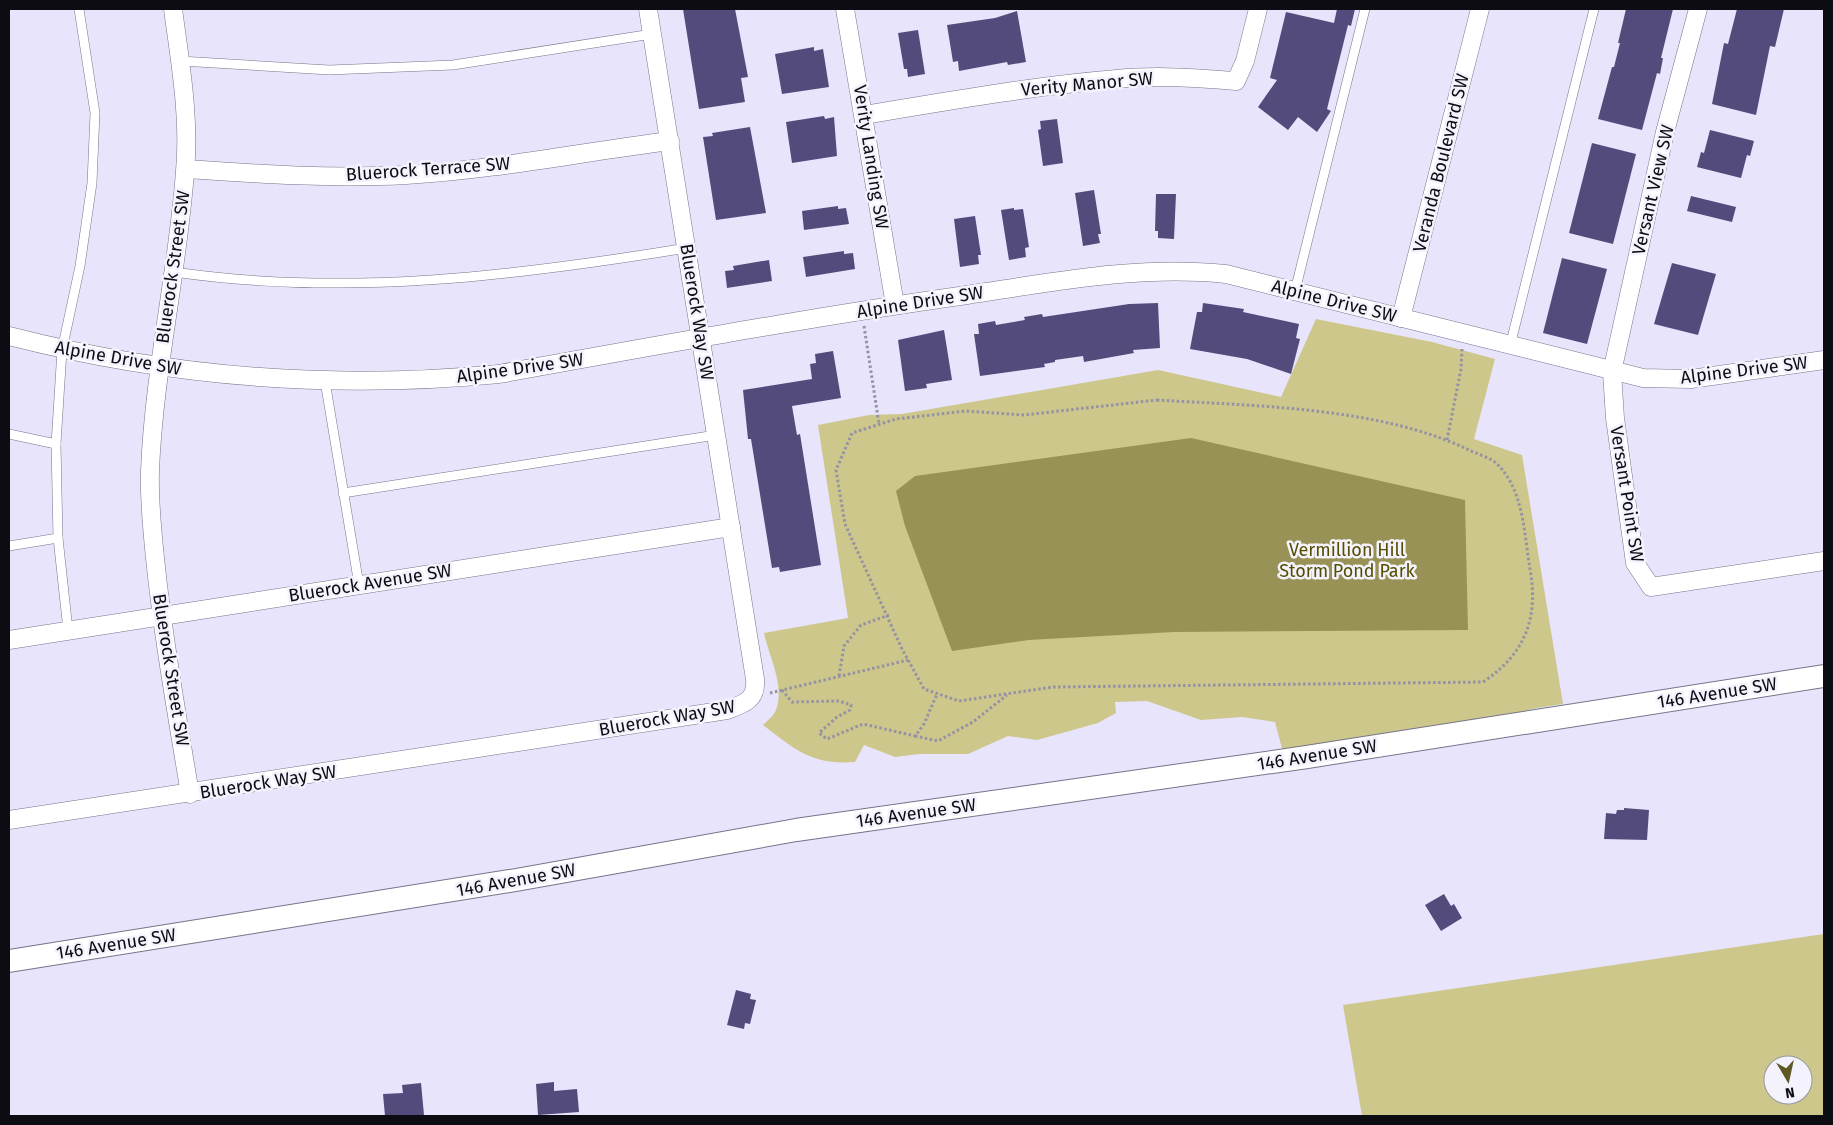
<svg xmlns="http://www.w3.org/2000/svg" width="1833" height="1125" font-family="'Fira Sans',sans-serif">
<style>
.green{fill:#cdc78b;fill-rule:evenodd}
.water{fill:#989257}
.building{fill:#544b7d}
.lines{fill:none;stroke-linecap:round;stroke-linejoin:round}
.service-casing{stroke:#767489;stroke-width:10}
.minor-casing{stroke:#767489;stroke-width:19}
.tertiary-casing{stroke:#767489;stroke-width:24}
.path{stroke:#9592a4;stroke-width:3;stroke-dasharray:2.5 2.5;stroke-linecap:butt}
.service{stroke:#fff;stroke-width:9}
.minor{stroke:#fff;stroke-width:18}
.tertiary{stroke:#fff;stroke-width:22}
.labels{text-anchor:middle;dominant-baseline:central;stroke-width:5;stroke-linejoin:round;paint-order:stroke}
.street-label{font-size:18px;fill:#0d0c13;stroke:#f4f3fd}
.park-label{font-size:18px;fill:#554e00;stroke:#f4f3fd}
</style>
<rect width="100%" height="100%" fill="#e7e4fc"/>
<g class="green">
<path d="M1316,319L1432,342L1495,359L1474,439L1522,455L1563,704L1537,708L1481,722L1284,756L1275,722L1242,717L1201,720L1147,701L1115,702L1116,713L1098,723L1037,740L1008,736L968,754H919L895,757L864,745L855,762C811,765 796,750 763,725C767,721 774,715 776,710C785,685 769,657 764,633L848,618L818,425L869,415L902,414L1158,370L1281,397Z"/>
<path d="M1824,934V1116H1362L1343,1005ZM1773,1065H1803V1095H1773Z"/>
</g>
<polygon class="water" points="1191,438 1465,500 1468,630 1174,632 1029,640 952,651 905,526 896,491 915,476"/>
<g class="building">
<polygon points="683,9 735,9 748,77 741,78 745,102 699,109"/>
<polygon points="1337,9 1355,9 1351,26 1348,25 1327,109 1331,111 1317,132 1298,117 1288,130 1258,107 1277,80 1270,78 1286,12 1334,23"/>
<polygon points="1626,9 1673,9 1661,58 1663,58 1660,74 1657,73 1642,130 1598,119 1612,67 1614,67 1620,43 1618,43"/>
<polygon points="1737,9 1784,9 1775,47 1770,46 1756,115 1712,104 1724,43 1728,44"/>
<polygon points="1017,11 1026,62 1008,65 1007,62 959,71 958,61 953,62 947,25 995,18"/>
<polygon points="918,30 925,74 908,77 907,69 904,69 898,33"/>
<polygon points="814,47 814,51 823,49 829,87 782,94 775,54"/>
<polygon points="824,116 825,119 834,117 837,156 792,163 786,122"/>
<polygon points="1057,119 1063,163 1043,166 1038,130 1041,129 1040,121"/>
<polygon points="750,127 766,213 716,220 703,137 713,136 712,133"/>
<polygon points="1710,130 1754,141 1750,156 1747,155 1741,178 1697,167 1701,152 1704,153"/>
<polygon points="1592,143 1636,154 1613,244 1569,233"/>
<polygon points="1094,190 1101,234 1098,234 1100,243 1083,246 1075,193"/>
<polygon points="1156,194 1176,194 1174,239 1158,238 1158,231 1155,231"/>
<polygon points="1691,196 1736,207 1732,222 1687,211"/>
<polygon points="838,206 838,209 846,208 849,224 804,230 802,211"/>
<polygon points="1014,208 1014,210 1023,209 1029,247 1025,248 1026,257 1009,260 1001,210"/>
<polygon points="975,216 981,255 978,255 979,264 960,267 954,219"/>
<polygon points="844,251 844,254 853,253 855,269 806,277 803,257"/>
<polygon points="1562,258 1607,269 1587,344 1543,333"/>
<polygon points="769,260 772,281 727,288 725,271 734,270 733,266"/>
<polygon points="1672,263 1716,274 1698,335 1654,324"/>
<polygon points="1158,303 1160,348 1133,350 1134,353 1084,362 1083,356 1055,360 1055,362 1044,364 1045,367 980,376 974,334 979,334 978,324 995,321 996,325 1025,320 1024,317 1042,314 1043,317 1129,304"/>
<polygon points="1203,303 1244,309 1243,312 1299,324 1296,338 1300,339 1291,374 1247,359 1190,349 1197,312 1202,312"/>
<polygon points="944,330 952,380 926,384 927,388 905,391 898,340"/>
<polygon points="833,351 841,398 792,406 797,435 800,434 821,565 780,572 779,567 772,568 751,439 748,439 743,390 812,379 810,364 816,363 815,354"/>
<polygon points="1624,808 1649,810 1647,840 1604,839 1606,813 1616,814 1617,810 1624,810"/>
<polygon points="1444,894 1451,906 1454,904 1462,918 1441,931 1425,905"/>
<polygon points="736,990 751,994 750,999 756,1000 750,1024 745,1023 744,1029 727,1025"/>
<polygon points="554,1082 554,1091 577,1089 579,1112 538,1115 536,1084"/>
<polygon points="421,1083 424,1115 385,1116 383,1094 403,1093 402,1085"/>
</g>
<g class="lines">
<g class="service-casing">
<g id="service">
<polyline points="180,61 329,70 453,65 652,34"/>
<path d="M174,272C347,297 515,276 687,248"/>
<polyline points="1295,291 1365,9"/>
<polyline points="1510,346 1594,9"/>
<polyline points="325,381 359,585"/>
<polyline points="9,434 56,444"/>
<polyline points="343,493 716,435"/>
<polyline points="9,546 58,538"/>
<polyline points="68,630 58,538 56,444 62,350 80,266 92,183 95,113 79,9"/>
</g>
</g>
<g class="minor-casing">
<g id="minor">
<path d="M173,9C180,62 190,117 185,171C178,271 154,370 150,471C149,500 152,529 155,558C163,637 177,715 190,794"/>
<polyline points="845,9 895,305"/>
<polyline points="1698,9 1665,132 1612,372 1615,418 1635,563 1651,587 1824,561"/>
<path d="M864,115C948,101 1032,86 1117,79C1156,75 1197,78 1236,81L1245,61L1258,9"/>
<path d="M186,169C259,174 333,179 406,175C495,170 582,152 670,141"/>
<polyline points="1401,318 1480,9"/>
<path d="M9,336C169,377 334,390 499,374C655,346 811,317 967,295C1053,282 1139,265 1226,274L1643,378L1691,379L1824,360"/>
<polyline points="9,640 731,527"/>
<path d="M9,820L727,710C744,704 757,700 755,679L648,9"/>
</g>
</g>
<g class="tertiary-casing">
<polyline id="tertiary" points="9,961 516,880 796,830 1307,757 1824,676"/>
</g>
<g class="path">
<polyline points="864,326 879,424"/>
<path d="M1157,400C1255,406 1380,407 1469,450C1477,454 1489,457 1496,463C1524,489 1524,534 1530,569C1539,618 1525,654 1483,682L1053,687L959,701L924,689L902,649L845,524L836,470L852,433L896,419L966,411L1024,415Z"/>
<polyline points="1447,440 1461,369 1462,349"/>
<polyline points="839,676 844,646 861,625 889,615"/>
<polyline points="782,690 792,702 839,701 851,705 850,710 837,717 819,733 827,739 863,724 915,736 924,724 937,694"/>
<polyline points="770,693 908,660"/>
<polyline points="915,736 938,741 973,722 1007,695"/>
</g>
<use href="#service" class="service"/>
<use href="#minor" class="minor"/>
<use href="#tertiary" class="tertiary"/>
</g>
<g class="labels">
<g class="street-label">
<text transform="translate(1087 84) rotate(-5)">Verity Manor SW</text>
<text transform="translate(871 157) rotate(81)">Verity Landing SW</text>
<text transform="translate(1441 163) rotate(-76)">Veranda Boulevard SW</text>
<text transform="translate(428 169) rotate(-4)">Bluerock Terrace SW</text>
<text transform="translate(1653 190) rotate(-77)">Versant View SW</text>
<text transform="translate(173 267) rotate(-82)">Bluerock Street SW</text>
<text transform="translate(1334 301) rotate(14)">Alpine Drive SW</text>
<text transform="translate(920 302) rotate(-9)">Alpine Drive SW</text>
<text transform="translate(697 312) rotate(81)">Bluerock Way SW</text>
<text transform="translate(118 358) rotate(10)">Alpine Drive SW</text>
<text transform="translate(520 368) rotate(-8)">Alpine Drive SW</text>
<text transform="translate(1744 370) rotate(-7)">Alpine Drive SW</text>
<text transform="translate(1627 494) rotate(81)">Versant Point SW</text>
<text transform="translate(370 583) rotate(-9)">Bluerock Avenue SW</text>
<text transform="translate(171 670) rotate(81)">Bluerock Street SW</text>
<text transform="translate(1717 693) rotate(-9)">146 Avenue SW</text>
<text transform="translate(667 718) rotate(-10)">Bluerock Way SW</text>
<text transform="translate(1317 755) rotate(-9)">146 Avenue SW</text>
<text transform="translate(268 782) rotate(-9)">Bluerock Way SW</text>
<text transform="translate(916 813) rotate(-8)">146 Avenue SW</text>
<text transform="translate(516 880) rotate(-10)">146 Avenue SW</text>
<text transform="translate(116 944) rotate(-9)">146 Avenue SW</text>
</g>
<g class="park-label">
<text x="1347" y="550">Vermillion Hill<tspan x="1347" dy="21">Storm Pond Park</tspan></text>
</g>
</g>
<rect width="1833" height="1125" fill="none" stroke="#0d0c13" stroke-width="20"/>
<g transform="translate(1788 1080) rotate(171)"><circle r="24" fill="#f4f3fd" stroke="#98979f"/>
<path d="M0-4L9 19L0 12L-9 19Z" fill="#5d5824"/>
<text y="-8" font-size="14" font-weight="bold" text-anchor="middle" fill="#0d0c13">N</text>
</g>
</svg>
